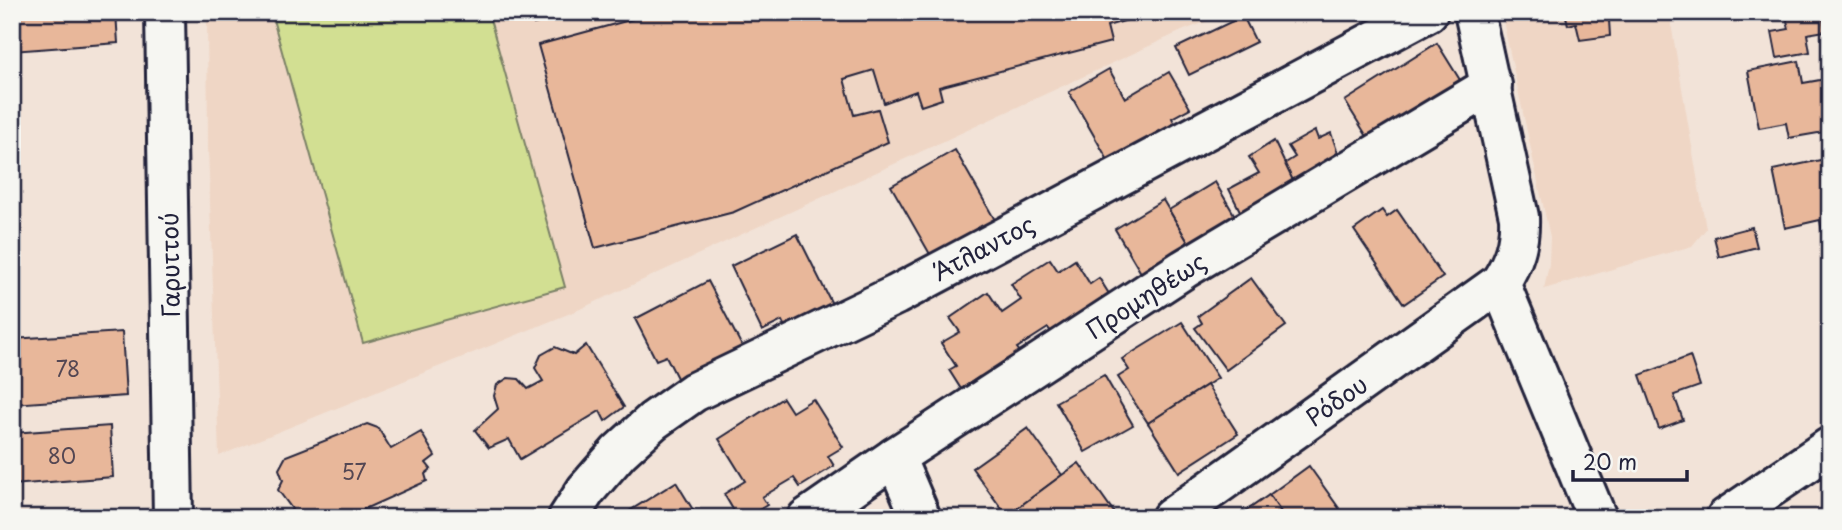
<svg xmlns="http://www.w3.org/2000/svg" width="1842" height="530" font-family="'Playpen Sans',sans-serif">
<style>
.built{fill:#efd6c5}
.green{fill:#d2df92;stroke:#7a8066;stroke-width:2}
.building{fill:#e8b79a;stroke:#22223b;stroke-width:2}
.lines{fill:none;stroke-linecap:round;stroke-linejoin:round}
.minor-casing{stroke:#22223b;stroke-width:44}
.tertiary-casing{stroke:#22223b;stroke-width:44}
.minor{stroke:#f6f6f2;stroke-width:38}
.tertiary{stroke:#f6f6f2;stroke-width:38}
.labels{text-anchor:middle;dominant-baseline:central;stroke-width:5;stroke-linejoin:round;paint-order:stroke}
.number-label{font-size:21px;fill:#544753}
.street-label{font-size:24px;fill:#22223b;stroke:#f6f6f2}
</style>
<rect width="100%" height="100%" fill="#f2e3d8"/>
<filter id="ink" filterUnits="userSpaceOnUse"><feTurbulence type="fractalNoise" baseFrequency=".0143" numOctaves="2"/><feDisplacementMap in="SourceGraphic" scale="14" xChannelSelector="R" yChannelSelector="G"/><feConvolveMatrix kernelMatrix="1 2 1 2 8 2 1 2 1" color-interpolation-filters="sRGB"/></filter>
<g filter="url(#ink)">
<g class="built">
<polygon points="207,12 1233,12 1184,30 578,310 219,456 208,147"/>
<polygon points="1501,12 1669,12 1706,229 1692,246 1544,289 1549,264 1550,237"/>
</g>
<polygon class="green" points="271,12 488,12 565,287 363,343"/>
<g class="building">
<polygon points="12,12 116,12 118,43 12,51"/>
<polygon points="531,12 581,12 534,24"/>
<polygon points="647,12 1152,12 1152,13 1107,26 1111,42 939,87 942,99 921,106 916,91 884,103 874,70 844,79 854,115 878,109 888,142 734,212 595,248 538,45 648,15"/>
<polygon points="1565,12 1640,12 1641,17 1609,20 1610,36 1580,40 1576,23 1568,25"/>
<polygon points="1785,12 1822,12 1825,31 1807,34 1810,52 1777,58 1772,32 1789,29"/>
<polygon points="1243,16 1256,42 1189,75 1176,48"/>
<polygon points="1437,43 1460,80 1452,85 1456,91 1371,143 1345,101"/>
<polygon points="1799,61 1803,83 1826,79 1830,98 1830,131 1789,138 1786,123 1759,128 1748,71"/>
<polygon points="1109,69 1125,98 1169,72 1190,108 1172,118 1175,124 1109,162 1069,92"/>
<polygon points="1315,131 1318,139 1331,133 1342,165 1298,191 1284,164 1295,157 1288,146"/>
<polygon points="1274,141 1298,191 1241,213 1229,189 1259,173 1249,157"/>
<polygon points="955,150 995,220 931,256 891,186"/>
<polygon points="1830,158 1830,230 1822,232 1820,220 1785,228 1773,170"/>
<polygon points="1215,182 1238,221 1192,249 1169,210"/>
<polygon points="1163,200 1192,249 1144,278 1115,229"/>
<polygon points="1382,210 1387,217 1397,210 1443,277 1404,304 1354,230"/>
<polygon points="1752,227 1757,247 1719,257 1714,237"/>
<polygon points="797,234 833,306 786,329 782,321 762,331 731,266"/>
<polygon points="1050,259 1058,271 1075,260 1090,284 1099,278 1111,297 1053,334 1048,328 1017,348 1023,356 982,382 979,377 961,389 949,370 956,366 941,343 960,332 950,318 988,292 1002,313 1021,300 1011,284"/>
<polygon points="1251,278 1286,326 1226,370 1195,328 1202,323 1198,316"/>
<polygon points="708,281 744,350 680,384 666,356 656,360 635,319"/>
<polygon points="1182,322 1218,378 1148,423 1118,377 1129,370 1122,359"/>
<polygon points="122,332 126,396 12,404 12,339"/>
<polygon points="586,345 624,407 605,421 600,411 520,459 509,439 489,448 475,430 498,409 494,396 497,385 508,378 519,379 528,389 543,381 535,368 541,355 555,347 574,355"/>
<polygon points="1690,356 1700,386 1674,395 1683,420 1659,429 1640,375"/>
<polygon points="1104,375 1133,425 1085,452 1056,402"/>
<polygon points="1207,385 1238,434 1179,472 1148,423"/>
<polygon points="783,398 792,412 813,399 843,447 828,456 834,466 800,487 794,478 762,497 767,505 746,518 738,518 724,494 745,481 719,439"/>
<polygon points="367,424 378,428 391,449 421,432 435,456 426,463 431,469 425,474 427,481 351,515 353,518 284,518 292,509 278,490 283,480 279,469 286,456"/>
<polygon points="110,426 113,477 12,485 12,433"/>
<polygon points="1028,428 1062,475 1007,516 972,468"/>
<polygon points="1079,463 1118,518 1004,518 1062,475"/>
<polygon points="1309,466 1346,518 1285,518 1269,495"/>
<polygon points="676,482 698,518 618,518"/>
<polygon points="1269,495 1285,518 1236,518"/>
</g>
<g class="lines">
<g class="minor-casing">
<g id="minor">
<path d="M1474,12L1519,217C1520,243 1514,261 1500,283L1597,518"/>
<polyline points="895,457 921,518"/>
<polyline points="568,518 586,490 619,452 653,421 694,392 896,295 1428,12"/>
<polyline points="807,518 895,457 1184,269 1492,85"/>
<polyline points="1171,518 1500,283"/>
<polyline points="1726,518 1830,447"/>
</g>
</g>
<g class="tertiary-casing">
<polyline id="tertiary" points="165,12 173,518"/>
</g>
<use href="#minor" class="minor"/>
<use href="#tertiary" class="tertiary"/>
</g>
</g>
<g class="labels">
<g class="number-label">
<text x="68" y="368">78</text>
<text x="62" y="455">80</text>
<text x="354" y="471">57</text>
</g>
<g class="street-label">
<text transform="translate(983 247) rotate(-28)">Άτλαντος</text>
<text transform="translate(169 265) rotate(-91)">Γαρυττού</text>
<text transform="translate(1145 295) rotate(-33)">Προμηθέως</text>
<text transform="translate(1336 400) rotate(-35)">Ρόδου</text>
</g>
</g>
<rect width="1842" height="530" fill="none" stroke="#f6f6f2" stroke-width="42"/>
<rect x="21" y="21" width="1800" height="488" fill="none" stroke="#22223b" stroke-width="2.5" filter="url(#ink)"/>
<path d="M1573 470v10h114v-10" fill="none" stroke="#22223b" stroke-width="3.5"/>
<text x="1583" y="470" font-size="21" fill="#22223b" stroke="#f6f6f2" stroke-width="5" paint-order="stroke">20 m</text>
</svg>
